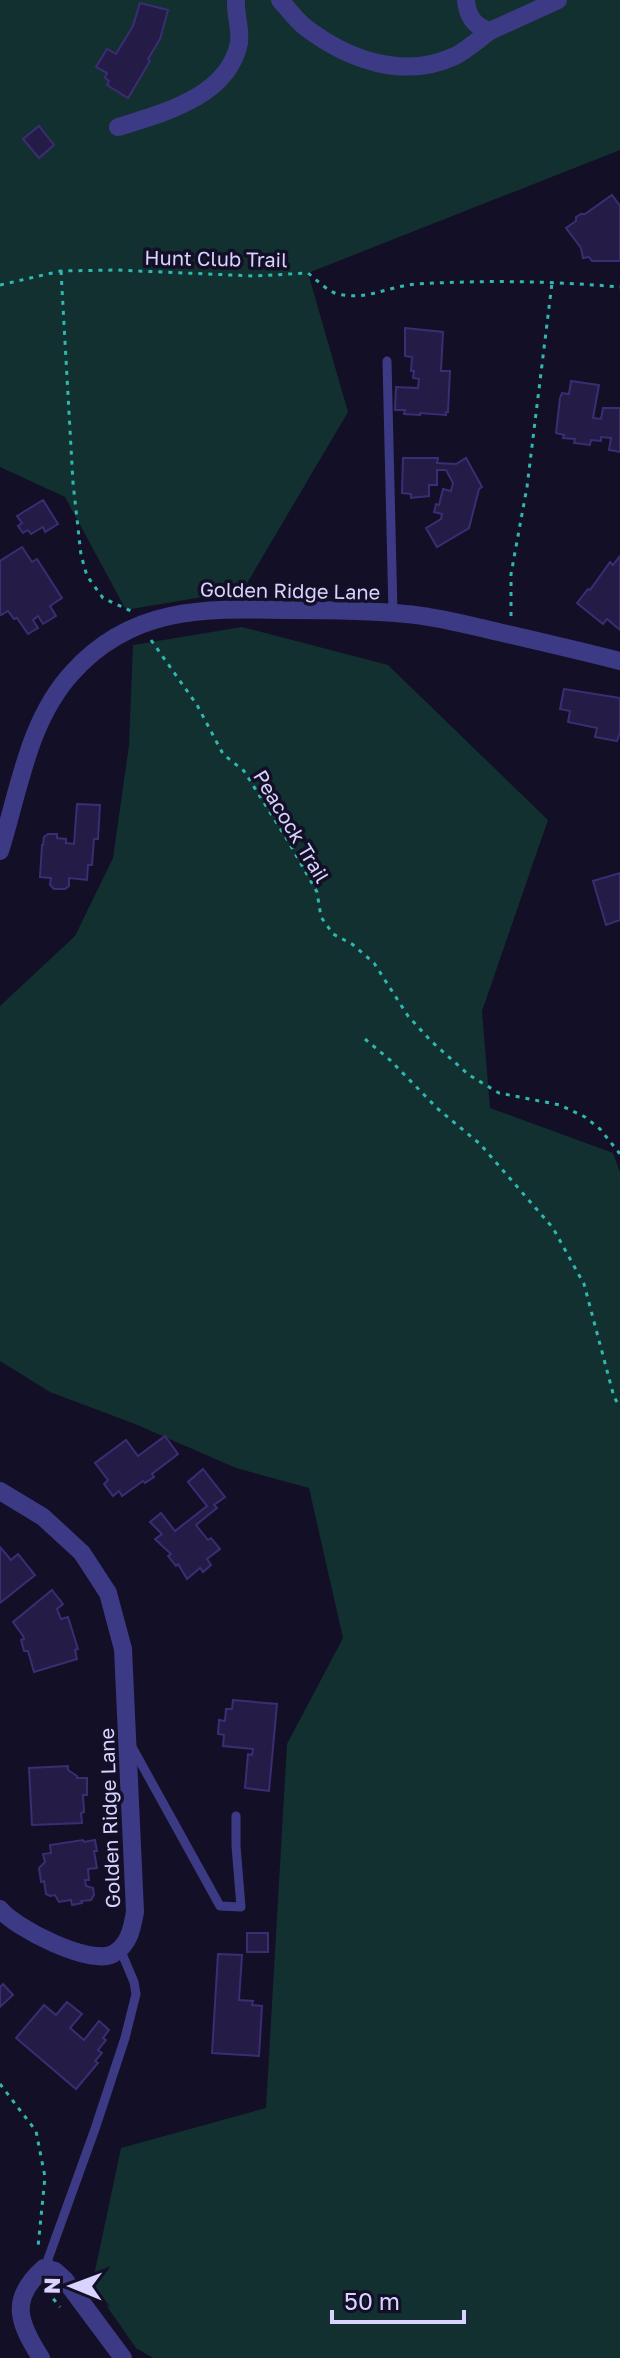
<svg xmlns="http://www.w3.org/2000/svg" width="620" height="2358" font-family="'Golos Text',sans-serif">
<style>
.green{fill:#12302f}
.building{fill:#241b47;stroke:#3b2d73;stroke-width:2}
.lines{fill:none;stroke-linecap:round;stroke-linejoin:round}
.path{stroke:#2fb8b0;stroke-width:3;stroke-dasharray:4 6;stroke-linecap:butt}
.service{stroke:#3d3a85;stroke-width:9}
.minor{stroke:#3d3a85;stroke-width:18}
.labels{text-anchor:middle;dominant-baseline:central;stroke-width:7;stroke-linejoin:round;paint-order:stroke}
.street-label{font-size:20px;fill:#d9d4ff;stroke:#130f26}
</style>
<rect width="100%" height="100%" fill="#130f26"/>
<g class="green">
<polygon points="0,0 620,0 620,150 308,273 348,412 243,590 126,610 65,497 0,467"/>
<polygon points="242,627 388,665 548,820 482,1011 490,1108 613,1153 620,1172 620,2358 153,2358 136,2348 92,2285 121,2148 266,2108 287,1744 343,1638 309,1488 236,1468 135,1424 50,1392 0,1361 0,1006 75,936 113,858 129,745 133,645"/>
</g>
<g class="building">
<polygon points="140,3 168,10 160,39 148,59 150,61 128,98 107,85 109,81 105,78 107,73 96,67 107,49 116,54 133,26"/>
<polygon points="39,126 54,145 39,158 23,139"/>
<polygon points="612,195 620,206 620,261 592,261 589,257 583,258 581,248 566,228 576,221 576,217 581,214 585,214"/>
<polygon points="405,328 443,332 441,371 450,371 448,412 446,412 446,415 420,413 420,415 404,414 405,410 395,410 396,387 418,388 419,379 413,378 414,371 411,371 412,357 405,356"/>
<polygon points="571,381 599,385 593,418 601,419 603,408 620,408 620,452 609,450 611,438 601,437 601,441 591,440 590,445 574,443 575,439 563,438 564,435 556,433 560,398 562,393 569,394"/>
<polygon points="403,458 438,458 437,463 456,464 466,458 482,487 479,489 469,528 437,547 426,528 441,519 442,514 434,512 436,504 439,505 443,489 451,491 453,483 446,470 437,470 437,485 429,485 429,496 411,498 411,494 402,493"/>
<polygon points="43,500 58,524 45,532 43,527 31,534 28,530 23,533 18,526 22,523 17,516"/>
<polygon points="22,547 32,562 37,559 62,598 50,606 56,616 43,624 38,616 33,620 38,628 28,634 17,618 14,619 8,611 1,615 0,613 0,561"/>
<polygon points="620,556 620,630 607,619 603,624 577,603 588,589 590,590 610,562 613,565"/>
<polygon points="564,689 620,698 620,733 617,741 595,737 597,728 568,722 570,711 560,709"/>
<polygon points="77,804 100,805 98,839 94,839 92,865 88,865 87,880 69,878 69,886 65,889 54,889 50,885 51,878 40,877 42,845 43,845 44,837 48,834 57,834 57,838 66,839 66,843 74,844"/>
<polygon points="620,873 620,920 606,925 593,881"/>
<polygon points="165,1436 178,1454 152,1474 154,1477 145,1483 143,1481 122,1496 119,1491 113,1496 104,1484 108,1480 95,1463 126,1440 138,1456"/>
<polygon points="203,1469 225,1497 214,1505 217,1508 196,1525 208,1540 211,1538 220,1549 207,1559 211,1565 203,1572 200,1568 187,1579 178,1564 176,1566 168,1556 171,1554 155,1539 162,1534 150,1522 161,1513 175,1531 207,1506 188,1482"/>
<polygon points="0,1547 11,1560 18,1554 35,1575 0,1603"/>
<polygon points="52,1590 63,1604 57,1609 61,1619 68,1617 78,1649 75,1650 77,1659 34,1672 28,1651 24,1651 21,1640 24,1639 23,1636 13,1622"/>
<polygon points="233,1700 277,1704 269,1791 245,1788 248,1754 252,1755 253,1749 223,1746 224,1735 218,1734 219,1720 225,1721 226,1709 232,1709"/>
<polygon points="68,1766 68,1770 77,1776 77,1778 87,1778 87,1795 83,1795 84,1812 81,1813 82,1823 32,1825 29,1768"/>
<polygon points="83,1840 84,1842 95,1840 97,1851 94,1851 97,1868 88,1869 89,1880 85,1880 86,1886 93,1888 94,1895 91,1900 81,1901 82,1903 72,1905 71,1900 59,1902 55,1895 50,1896 46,1894 44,1881 41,1882 39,1868 45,1862 43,1854 51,1853 50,1845"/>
<rect x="247" y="1933" width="21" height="19"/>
<polygon points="218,1954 242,1955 239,2000 253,2001 252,2005 262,2006 259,2056 212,2053"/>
<polygon points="3,1984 13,1995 0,2007 0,1987"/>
<polygon points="67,2002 82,2014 70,2028 84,2040 99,2021 109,2030 103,2038 106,2040 98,2050 102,2053 95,2061 98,2063 76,2089 16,2038 44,2005 56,2015"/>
</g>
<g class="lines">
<g class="path">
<polyline points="61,271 73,483 81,555 87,576 103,598 131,611"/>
<path d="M0,285L61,271L116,270L254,276L308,273C317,280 328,292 338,294C367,301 388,286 417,284C484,280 552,281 620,287"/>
<polyline points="511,616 511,574 527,487 552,283"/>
<polyline points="151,640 197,705 223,754 244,771 288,841 317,892 321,917 333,934 352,944 374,963 408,1016 431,1041 469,1075 499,1093 560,1105 585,1117 600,1129 620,1154"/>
<polyline points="365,1039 390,1060 438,1109 480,1144 553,1228 584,1284 614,1397 620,1407"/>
<polyline points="0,2084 36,2131 45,2177 38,2247"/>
<polyline points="47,2291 60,2307"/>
</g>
<g class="service">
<polyline points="387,361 393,613"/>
<polyline points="132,1747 220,1906 241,1907 236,1846 236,1816"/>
<polyline points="50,2270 48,2259 95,2129 125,2038 136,1994 134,1982 120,1949"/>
</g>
<g class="minor">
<path d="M280,0C288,9 296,20 305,27C348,60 404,80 455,56C467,50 479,39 490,31"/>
<path d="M466,0C467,15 474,27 490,31L558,0"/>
<path d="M118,127C163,113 228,97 239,43C241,29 235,14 236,0"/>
<path d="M0,851C19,791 28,721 72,673C131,607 203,608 285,610C325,610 366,610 406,614C434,616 463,624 490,630C533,640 577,650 620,661"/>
<path d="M0,1491L43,1517L82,1553L108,1593L123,1649L135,1912C132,1929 129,1945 113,1954C90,1966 15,1928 0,1909"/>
<path d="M41,2358C18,2322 9,2299 44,2268L55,2271L65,2280L123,2358"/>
</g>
</g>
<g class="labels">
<g class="street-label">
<text transform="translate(216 258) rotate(1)">Hunt Club Trail</text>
<text transform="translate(290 590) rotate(1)">Golden Ridge Lane</text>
<text transform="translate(292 826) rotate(59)">Peacock Trail</text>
<text transform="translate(109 1818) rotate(-92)">Golden Ridge Lane</text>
</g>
</g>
<g transform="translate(72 2286) rotate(271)" stroke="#130f26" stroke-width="6" paint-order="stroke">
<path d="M0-6L14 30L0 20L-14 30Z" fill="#d9d4ff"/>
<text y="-12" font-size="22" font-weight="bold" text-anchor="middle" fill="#d9d4ff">N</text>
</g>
<path d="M332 2310v12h132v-12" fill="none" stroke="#d9d4ff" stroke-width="4"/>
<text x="344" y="2310" font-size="24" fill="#d9d4ff" stroke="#130f26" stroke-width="6" paint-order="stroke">50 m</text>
</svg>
